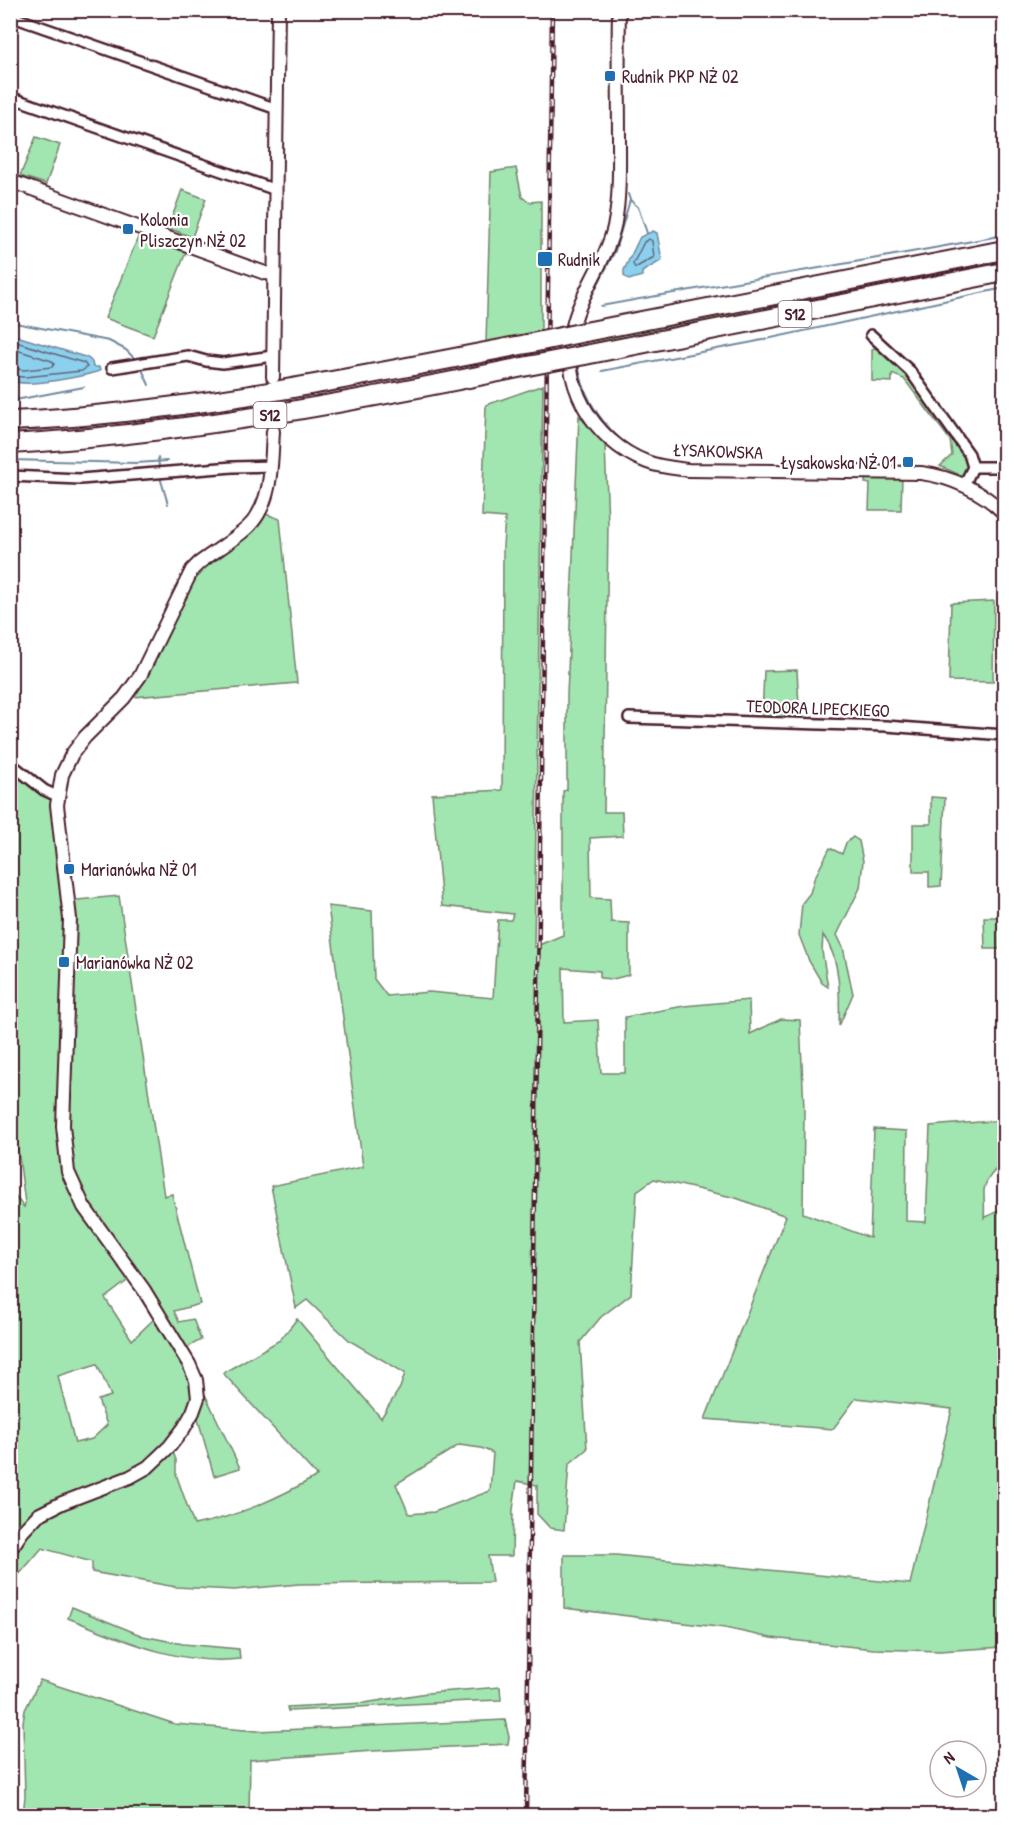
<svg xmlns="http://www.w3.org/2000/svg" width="1015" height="1826" font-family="'Patrick Hand',sans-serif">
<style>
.green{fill:#a1e5b0;stroke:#76826e;stroke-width:1.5;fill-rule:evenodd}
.water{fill:#8bd0ed;stroke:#71899f;stroke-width:1.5}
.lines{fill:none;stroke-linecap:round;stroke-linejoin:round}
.shore{stroke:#646679;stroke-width:1.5}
.stream{stroke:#71899f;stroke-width:2}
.tertiary-tunnel{stroke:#dbd2d5;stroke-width:12;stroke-dasharray:12 6;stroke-linecap:butt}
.minor-casing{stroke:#4a1f2b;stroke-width:14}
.tertiary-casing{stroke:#4a1f2b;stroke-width:16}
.motorway-casing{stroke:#4a1f2b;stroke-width:22}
.minor{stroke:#fff;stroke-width:9}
.tertiary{stroke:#fff;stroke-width:12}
.motorway{stroke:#fff;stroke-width:18}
.rail-casing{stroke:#4a1f2b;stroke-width:4.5}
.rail{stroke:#fff;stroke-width:2;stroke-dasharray:7;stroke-linecap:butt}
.motorway-bridge-casing{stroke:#4a1f2b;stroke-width:22;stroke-linecap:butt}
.motorway-bridge{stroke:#fff;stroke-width:18}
.poi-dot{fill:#1f6fb2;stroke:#fff;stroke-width:2}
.labels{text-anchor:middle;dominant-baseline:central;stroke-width:4.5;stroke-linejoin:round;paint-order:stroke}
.shield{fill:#fff;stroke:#80626b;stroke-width:1.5}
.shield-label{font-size:16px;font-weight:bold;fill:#4a1f2b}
.poi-label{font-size:18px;fill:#4a1f2b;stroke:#fff;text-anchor:start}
.street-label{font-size:18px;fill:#4a1f2b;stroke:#fff}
</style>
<rect width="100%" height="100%" fill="#fff"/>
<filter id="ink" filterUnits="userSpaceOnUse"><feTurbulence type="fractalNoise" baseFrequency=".0167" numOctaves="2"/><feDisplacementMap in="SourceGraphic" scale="12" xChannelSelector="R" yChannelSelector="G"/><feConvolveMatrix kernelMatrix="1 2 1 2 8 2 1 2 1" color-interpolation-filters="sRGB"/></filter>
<g filter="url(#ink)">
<g class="green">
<polygon points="36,137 60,145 46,184 20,176"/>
<polygon points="516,168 522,197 529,202 541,201 541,332 486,343 491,172"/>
<polygon points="182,190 206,199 192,237 168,228"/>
<polygon points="139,235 186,252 153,336 105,318"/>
<polygon points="842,286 844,299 617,343 602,342 585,345 585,342 602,338"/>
<polygon points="878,347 907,372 970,460 969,472 962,476 940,466 952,455 950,440 904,379 892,374 892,382 872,381 872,349"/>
<path d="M543,385L534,947L563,935V791L567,790V695L579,416L605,444L608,524L604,812H622L623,836L590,838L591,898L610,899L611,922L629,923V975L613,979L600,978V971L563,968L564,1022L598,1020L601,1073H625V1017L684,1006L749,1000L750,1034L781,1019L800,1020L804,1109L803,1213L870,1238L874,1129L907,1131L906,1221L926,1222L930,1126L1004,1120V1161C996,1169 983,1181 984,1193C984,1202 985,1209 984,1218L1004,1208V1647L939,1651L874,1649L771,1638L725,1628L564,1608V1555H616L910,1584L952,1409L856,1398L833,1429L705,1419L786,1216L736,1198L654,1179L637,1191L631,1294L601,1317L580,1342L587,1449L569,1464L564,1530L550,1528L537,1514V1485L517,1481L513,1510L512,1556H488L492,1582L299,1584L234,1590L176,1587L92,1572V1562L42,1548L11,1584V1191L24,1207L25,1203L10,1088L11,760L62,798L71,897L77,900L119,896L164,1196L172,1194L200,1304L174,1311L179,1322L193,1319L201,1340L184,1349L197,1370L203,1390L240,1468L214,1476L198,1419L173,1452L176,1460V1474L194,1525C239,1516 278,1498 317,1476L223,1373L280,1340L297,1319L381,1418L400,1388L405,1373L350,1341L307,1300L296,1308L271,1186L363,1167L328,906L372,911L374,979L387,996L429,992L493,998L498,920H511L513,914L442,906L432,794L502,790L503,546L505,518L482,516L486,405ZM135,1275L146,1293L140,1298L154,1319L132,1340L105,1298ZM97,1364L111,1396L98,1400L107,1425L92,1439L75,1443L58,1376ZM459,1445L481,1448L493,1453L490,1491L434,1512L409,1514L396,1484Z"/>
<polygon points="866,476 902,477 901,510 869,510 870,484 865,483"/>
<path d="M266,514L280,519L297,683L133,697C150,674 161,647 174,620C180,606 186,592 195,580C215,554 246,540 266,514Z"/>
<polygon points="994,601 993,682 949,681 951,603"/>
<polygon points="797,670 800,722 762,718 764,671"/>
<polygon points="931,797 945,798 941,886 929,887 929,872 913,872 913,824 931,824"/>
<path d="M853,837L859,841L863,861L860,888L837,935L843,947L853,994L839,1026C840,996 841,959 823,935L822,951L828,987L822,983L809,961L799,935L802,903L810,893L814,879L830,848L842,854L846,843Z"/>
<polygon points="984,917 1004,917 1004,977 1004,949 985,949"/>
<polygon points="1004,1027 1004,1090 1000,1090"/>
<path d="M72,1607L143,1636L183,1644L239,1649L240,1659C179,1666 123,1640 68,1618Z"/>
<polygon points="40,1680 175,1724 257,1731 505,1720 509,1737 508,1744 373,1751 250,1760 249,1815 23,1815 25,1796 23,1722 25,1710"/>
<path d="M500,1687L501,1700C430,1702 360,1707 288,1711L287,1707L364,1703L427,1693Z"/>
</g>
<g class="water">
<polygon points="653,231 657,233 662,260 642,272 642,276 629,280 624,276 624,270 640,237"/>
<path d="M10,334L88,358L92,362L93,367H99L100,371C83,376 25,389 11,380Z"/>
</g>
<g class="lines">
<g class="shore">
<polygon points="649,239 652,241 654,257 635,268 633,264 644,242"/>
<polyline points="10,340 84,363 87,367 82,371 25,377 10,376"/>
<polyline points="10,348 52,361 54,364 52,367 24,370 10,368"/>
</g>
<g class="stream">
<polyline points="628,194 630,200 638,207 647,233"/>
<path d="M601,306C735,281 870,261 1004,235"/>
<polyline points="10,322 109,341 126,350 135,359"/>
<polyline points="580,325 585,309 615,251 630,200"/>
<path d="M578,363C582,393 597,418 619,438"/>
<polyline points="141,367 149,385"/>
<polyline points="602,371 753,342 1004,288"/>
<polyline points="10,401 84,387"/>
<polyline points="158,457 159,467"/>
<polyline points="10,460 136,463 167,461"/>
<polyline points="160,477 168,504"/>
</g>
<polyline class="tertiary-tunnel" points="273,431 273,384"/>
<g class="minor-casing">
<g id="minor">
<polyline points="10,16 277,109"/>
<polyline points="10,97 276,190"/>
<polyline points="871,335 910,371 969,454 973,467 964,485"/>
<polyline points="112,368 188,356 206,361 223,363 273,356"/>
<polyline points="973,467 1004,467"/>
<polyline points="10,476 80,479 233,467 271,466"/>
<polyline points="629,718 886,726 1004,735"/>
<polyline points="10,763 44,790 57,796"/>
</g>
</g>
<g class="tertiary-casing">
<g id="tertiary">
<path d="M619,10C618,55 619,99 619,143C619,167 620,192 616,216C611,255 584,285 574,322C557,380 592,441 647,462C660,467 674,468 688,470L921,473C952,477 982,491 1004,513"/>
<polyline points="10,181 265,273 274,274"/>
<polyline points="273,377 278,10"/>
<path d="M10,1550L22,1532L38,1515L62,1503L130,1477L148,1467L170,1446L184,1428L193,1412L198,1398L196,1380L189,1364L144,1290L84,1207L68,1172L63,1126L70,919L57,805L62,775L72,754L85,737L124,698L140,676L192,570L199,563C215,551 233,541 248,527C273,503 271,463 273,431"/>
</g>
</g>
<g class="motorway-casing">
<g id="motorway">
<polyline points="585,332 1004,250"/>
<polyline points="585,355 1004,272"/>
<path d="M10,421C185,413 356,377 527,344"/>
<path d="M10,444C185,434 357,401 528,366"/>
</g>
</g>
<use href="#minor" class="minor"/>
<use href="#tertiary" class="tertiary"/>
<use href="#motorway" class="motorway"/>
<g class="rail-casing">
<polyline id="rail" points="526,1816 552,10"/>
</g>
<use href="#rail" class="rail"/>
<g class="motorway-bridge-casing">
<g id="motorway-bridge">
<polyline points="527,344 585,332"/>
<polyline points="528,366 585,355"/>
</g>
</g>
<use href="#motorway-bridge" class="motorway-bridge"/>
</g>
</g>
<g class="poi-dot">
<rect x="604" y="70" width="12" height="12" rx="3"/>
<rect x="122" y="223" width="12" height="12" rx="3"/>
<rect x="537" y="251" width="16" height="16" rx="3"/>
<rect x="902" y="456" width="12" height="12" rx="3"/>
<rect x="63" y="863" width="12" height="12" rx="3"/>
<rect x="58" y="956" width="12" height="12" rx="3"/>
</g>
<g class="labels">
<g class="shield">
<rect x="778.5" y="301" width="33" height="26" rx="4.5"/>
<rect x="253.5" y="402" width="33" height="26" rx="4.5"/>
</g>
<g class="shield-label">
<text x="795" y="314">S12</text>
<text x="270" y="415">S12</text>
</g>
<g class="poi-label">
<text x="622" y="76">Rudnik PKP NŻ 02</text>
<text x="140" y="219">Kolonia<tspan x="140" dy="21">Pliszczyn NŻ 02</tspan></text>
<text x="558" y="259">Rudnik</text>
<text x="896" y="462" text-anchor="end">Łysakowska NŻ 01</text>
<text x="81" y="869">Marianówka NŻ 01</text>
<text x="76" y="962">Marianówka NŻ 02</text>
</g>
<g class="street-label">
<text transform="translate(718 451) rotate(2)">ŁYSAKOWSKA</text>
<text transform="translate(818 708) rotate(2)">TEODORA LIPECKIEGO</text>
</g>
</g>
<rect width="1015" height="1826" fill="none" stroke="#fff" stroke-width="36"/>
<rect x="18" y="18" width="979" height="1790" fill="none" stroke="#4a1f2b" stroke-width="2" filter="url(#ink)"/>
<g transform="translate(958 1769) rotate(321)"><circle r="28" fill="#ffffff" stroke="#b7a5aa" stroke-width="1.5"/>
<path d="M0-4.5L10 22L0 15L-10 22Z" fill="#1f6fb2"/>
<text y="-9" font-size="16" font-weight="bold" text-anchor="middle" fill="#4a1f2b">N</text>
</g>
</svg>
